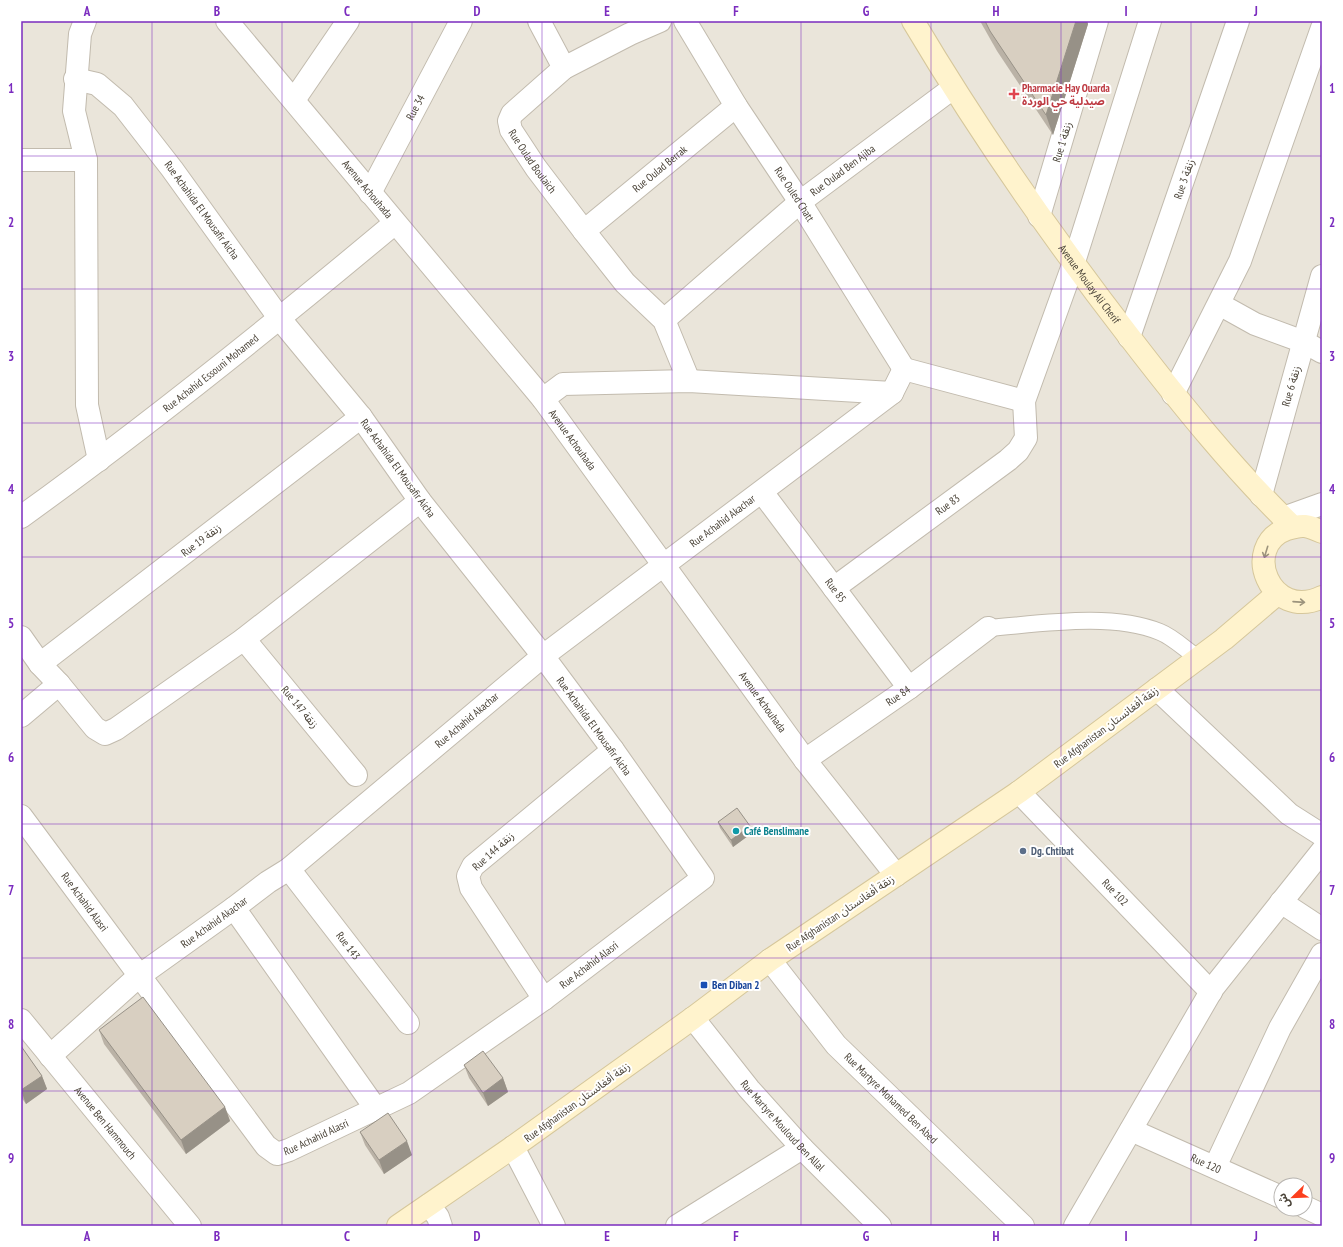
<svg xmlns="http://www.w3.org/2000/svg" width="1343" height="1247" font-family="'PT Sans Narrow','Noto Sans Arabic',sans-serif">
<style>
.residential{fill:#eae5da;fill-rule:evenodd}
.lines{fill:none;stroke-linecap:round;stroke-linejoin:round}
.lane-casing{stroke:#c2bbae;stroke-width:18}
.street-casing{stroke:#c2bbae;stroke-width:24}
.secondary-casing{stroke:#d6c79b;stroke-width:24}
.lane{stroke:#fff;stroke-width:16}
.street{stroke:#fff;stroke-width:22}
.secondary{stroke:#fff3cd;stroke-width:22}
.wall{fill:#bab2a6}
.shaded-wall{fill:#979187}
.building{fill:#d8cfc1;stroke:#979187}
.oneway{stroke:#9c937c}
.grid{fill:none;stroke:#7b2cbf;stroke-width:1;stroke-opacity:0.55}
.health-dot{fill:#e0444e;stroke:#fff;stroke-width:1.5}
.culture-dot{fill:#0f9aa8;stroke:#fff;stroke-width:1.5}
.service-dot{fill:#5c6f8a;stroke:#fff;stroke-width:1.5}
.transit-dot{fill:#1a4fb4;stroke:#fff;stroke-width:1.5}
.labels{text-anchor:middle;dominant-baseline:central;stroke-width:4;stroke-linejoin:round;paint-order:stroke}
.health-label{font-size:11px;font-weight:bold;fill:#be3a42;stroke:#fff;text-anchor:start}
.street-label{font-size:11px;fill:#4b4439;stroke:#fff}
.culture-label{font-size:11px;font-weight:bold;fill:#0d838f;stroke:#fff;text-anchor:start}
.service-label{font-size:11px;font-weight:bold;fill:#4e5e75;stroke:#fff;text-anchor:start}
.transit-label{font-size:11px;font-weight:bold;fill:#164399;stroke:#fff;text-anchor:start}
.neatline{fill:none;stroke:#7b2cbf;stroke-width:1.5}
.grid-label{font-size:13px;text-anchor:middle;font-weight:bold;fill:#7b2cbf}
</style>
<rect width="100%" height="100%" fill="#f6f3ec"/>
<path class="residential" d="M21,21H1322V1226H21ZM1281,1185H1305V1209H1281Z"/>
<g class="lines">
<g class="lane-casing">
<path id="lane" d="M988,628C1040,624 1111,612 1160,632C1173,637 1186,650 1198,658"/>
</g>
<g class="street-casing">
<g id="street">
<polyline points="85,21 80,34 74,111 86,160 87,405 99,460"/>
<path id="s1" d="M227,21L543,399L805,760L896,875"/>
<polyline points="539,21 564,68"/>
<path id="s2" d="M660,21L630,34L564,68L512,114L509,121L511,130L536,168L584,231L625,283L664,320L689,381"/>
<path id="s3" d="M685,21L736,106L800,202L904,369"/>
<polyline points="294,100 348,21"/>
<polyline points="21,160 86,160"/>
<path id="s4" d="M370,193L461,21"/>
<polyline points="1039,216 1097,21"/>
<path id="s5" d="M584,231L736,106"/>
<polyline points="1219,304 1255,324 1304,342 1322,352"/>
<path id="s6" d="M664,320L800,202L953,88"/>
<polyline points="1129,337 1238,21"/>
<polyline points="904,369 1024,401"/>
<polyline points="1173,394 1240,261 1322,28"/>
<polyline points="543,399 563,384 689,381 892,393"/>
<path id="s7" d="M762,492L909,688"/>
<polyline points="1261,495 1322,276"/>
<path id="s8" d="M21,517C150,424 273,325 395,223"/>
<polyline points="1283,518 1322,504"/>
<path id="s9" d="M834,588L1008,460L1018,451L1026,438L1024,401L1073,265L1150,21"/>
<polyline points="21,637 40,664 59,684 95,728 105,734 116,729 244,639 420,501"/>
<polyline points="244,639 356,775"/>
<polyline points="40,664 361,417"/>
<polyline points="1157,689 1289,814 1322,835"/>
<polyline points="21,716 59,684"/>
<path id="s10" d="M805,760L909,688L988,628"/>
<path id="s11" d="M1019,792L1211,992"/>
<path id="s12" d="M21,816L266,1146L277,1154L289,1150L409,1093L544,999L703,878L613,750L543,656L420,501L361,417L280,319L172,169L123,106L97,84L75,79"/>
<path id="s13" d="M289,869L408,1023"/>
<polyline points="1281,902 1322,929"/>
<polyline points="234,908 376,1109"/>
<path id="s14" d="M770,960L836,1045L1023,1226"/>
<polyline points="544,999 471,888 468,876 473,866 613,750"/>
<path id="s15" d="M693,1018L749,1089L802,1148L880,1226"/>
<path id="s16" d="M21,1020L190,1226"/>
<path id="s17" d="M50,1056L139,976L234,908L268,882L289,869L543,656L892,393L904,369"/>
<path id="s18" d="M1131,1130L1281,1197"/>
<polyline points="513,1147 554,1226"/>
<polyline points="1215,1167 1280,1028 1322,954"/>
<polyline points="429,1205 438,1217 441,1226"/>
<polyline points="1305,1207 1322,1215"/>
<polyline points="677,1226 802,1148"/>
<polyline points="1075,1226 1213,988 1322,851"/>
</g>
</g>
<g class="secondary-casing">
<g id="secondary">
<path id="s19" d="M913,21C979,132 1052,237 1131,339C1181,404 1234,470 1293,527"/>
<path d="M1322,532C1307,525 1303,524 1287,529C1240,546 1270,622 1322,597"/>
<polyline points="398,1226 513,1147 693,1018 770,960 1019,792 1224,639 1277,594"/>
</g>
</g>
<use href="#lane" class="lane"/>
<use href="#street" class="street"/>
<use href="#secondary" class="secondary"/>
</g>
<g class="wall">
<polygon points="980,21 1087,21 1088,24 1053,135 997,51"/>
<polygon points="718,822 752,833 733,847 720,828"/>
<polygon points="99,1030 225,1107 230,1121 186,1154 104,1044"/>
<polygon points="21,1047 42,1076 47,1089 26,1104 21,1097"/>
<polygon points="464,1065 503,1078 508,1092 488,1106 469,1078"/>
<polygon points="360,1132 412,1155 384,1174 365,1145"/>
</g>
<g class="shaded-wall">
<polygon points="1076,21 1087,21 1088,24 1053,135 1046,115"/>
<polygon points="750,826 752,833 733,847 731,840"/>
<polygon points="42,1076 47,1089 26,1104 21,1090"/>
<polygon points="503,1078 508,1092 488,1106 483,1093"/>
<polygon points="225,1107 230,1121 186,1154 181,1140"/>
<polygon points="407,1141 412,1155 384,1174 379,1160"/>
</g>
<g class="building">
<polygon points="985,21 1076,21 1046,115 990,31"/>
<polygon points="737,808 750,826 731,840 718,822"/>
<polygon points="143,997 225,1107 181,1140 99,1030"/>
<polygon points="21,1046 42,1076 21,1090"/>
<polygon points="483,1051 503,1078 483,1093 464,1065"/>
<polygon points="388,1113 407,1141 379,1160 360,1132"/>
</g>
<defs><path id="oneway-shaft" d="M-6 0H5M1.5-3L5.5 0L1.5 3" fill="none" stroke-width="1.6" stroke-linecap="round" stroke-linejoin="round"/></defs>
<g class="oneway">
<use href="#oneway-shaft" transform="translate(1266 552) rotate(107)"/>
<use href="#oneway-shaft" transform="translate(1299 602) rotate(4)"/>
</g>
<path class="grid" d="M152,21V1226M282,21V1226M412,21V1226M542,21V1226M672,21V1226M801,21V1226M931,21V1226M1061,21V1226M1191,21V1226M21,156H1322M21,289H1322M21,423H1322M21,557H1322M21,690H1322M21,824H1322M21,958H1322M21,1091H1322"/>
<path class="health-dot" d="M1012 88h4v4h4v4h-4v4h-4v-4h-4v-4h4z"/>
<circle class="culture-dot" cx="736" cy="831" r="4"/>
<circle class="service-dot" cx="1023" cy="851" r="4"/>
<rect class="transit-dot" x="700" y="981" width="8" height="8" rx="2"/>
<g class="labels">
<g class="health-label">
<text x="1022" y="88">Pharmacie Hay Ouarda<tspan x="1022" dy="13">صيدلية حي الوردة</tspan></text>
</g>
<g class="street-label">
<text stroke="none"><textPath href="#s4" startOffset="97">Rue 34</textPath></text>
<text transform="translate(1062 142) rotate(-73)">Rue 1 زنقة</text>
<text stroke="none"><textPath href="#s2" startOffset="231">Rue Oulad Boulaich</textPath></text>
<text stroke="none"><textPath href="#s5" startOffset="98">Rue Oulad Berrak</textPath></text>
<text stroke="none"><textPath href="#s6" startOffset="233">Rue Oulad Ben Ajiba</textPath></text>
<text transform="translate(1184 179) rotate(-71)">Rue 3 زنقة</text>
<text stroke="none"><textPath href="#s1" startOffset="219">Avenue Achouhada</textPath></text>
<text stroke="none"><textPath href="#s3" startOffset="205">Rue Ouled Chatt</textPath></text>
<text transform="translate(202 210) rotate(54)">Rue Achahida El Mousafir Aicha</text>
<text stroke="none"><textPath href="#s19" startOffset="317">Avenue Moulay Ali Cherif</textPath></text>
<text stroke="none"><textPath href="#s8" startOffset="238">Rue Achahid Essouni Mohamed</textPath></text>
<text transform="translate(1291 386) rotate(-74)">Rue 6 زنقة</text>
<text stroke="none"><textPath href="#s1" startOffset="543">Avenue Achouhada</textPath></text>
<text transform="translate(398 468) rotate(54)">Rue Achahida El Mousafir Aicha</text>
<text stroke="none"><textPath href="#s9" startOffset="141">Rue 83</textPath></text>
<text stroke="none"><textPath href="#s17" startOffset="860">Rue Achahid Akachar</textPath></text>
<text transform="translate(201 540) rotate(-37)">Rue 19 زنقة</text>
<text stroke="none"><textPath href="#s7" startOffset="123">Rue 85</textPath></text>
<text stroke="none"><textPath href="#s10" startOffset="113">Rue 84</textPath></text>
<text stroke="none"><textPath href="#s1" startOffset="867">Avenue Achouhada</textPath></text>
<text transform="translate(300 707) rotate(50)">Rue 147 زنقة</text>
<text stroke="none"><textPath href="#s17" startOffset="536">Rue Achahid Akachar</textPath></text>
<text transform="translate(594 726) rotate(54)">Rue Achahida El Mousafir Aicha</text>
<text transform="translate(1106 727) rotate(-37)">Rue Afghanistan زنقة أفغانستان</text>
<text transform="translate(493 851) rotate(-42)">Rue 144 زنقة</text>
<text stroke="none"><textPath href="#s11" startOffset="139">Rue 102</textPath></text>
<text stroke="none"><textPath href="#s12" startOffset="107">Rue Achahid Alasri</textPath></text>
<text transform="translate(840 913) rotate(-34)">Rue Afghanistan زنقة أفغانستان</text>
<text stroke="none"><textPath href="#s17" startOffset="212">Rue Achahid Akachar</textPath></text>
<text stroke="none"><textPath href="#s13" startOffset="97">Rue 143</textPath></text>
<text stroke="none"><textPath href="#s12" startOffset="791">Rue Achahid Alasri</textPath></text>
<text stroke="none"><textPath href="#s14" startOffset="184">Rue Martyre Mohamed Ben Abed</textPath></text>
<text transform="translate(577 1102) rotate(-36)">Rue Afghanistan زنقة أفغانستان</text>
<text stroke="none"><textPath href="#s16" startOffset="133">Avenue Ben Hammouch</textPath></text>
<text stroke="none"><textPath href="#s15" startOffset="140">Rue Martyre Mouloud Ben Allal</textPath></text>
<text stroke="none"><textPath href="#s12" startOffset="467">Rue Achahid Alasri</textPath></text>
<text stroke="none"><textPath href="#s18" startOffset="82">Rue 120</textPath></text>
</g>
<g class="culture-label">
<text x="744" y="831">Café Benslimane</text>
</g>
<g class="service-label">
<text x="1031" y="851">Dg. Chtibat</text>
</g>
<g class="transit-label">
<text x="712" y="985">Ben Diban 2</text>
</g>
</g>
<rect width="1343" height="1247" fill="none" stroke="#ffffff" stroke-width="44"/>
<g transform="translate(1293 1197) rotate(247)"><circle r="19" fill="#ffffff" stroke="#b7b4b0"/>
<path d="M0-3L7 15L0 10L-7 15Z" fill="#fc3f1d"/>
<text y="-6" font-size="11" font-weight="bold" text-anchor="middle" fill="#4b4439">ش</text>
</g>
<rect x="22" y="22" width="1299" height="1203" class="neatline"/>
<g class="grid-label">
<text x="87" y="16">A</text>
<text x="217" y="16">B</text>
<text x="347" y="16">C</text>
<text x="477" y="16">D</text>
<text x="607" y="16">E</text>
<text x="736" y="16">F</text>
<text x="866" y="16">G</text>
<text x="996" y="16">H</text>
<text x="1126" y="16">I</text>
<text x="1256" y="16">J</text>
<text x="11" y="93">1</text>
<text x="1332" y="93">1</text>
<text x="11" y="227">2</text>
<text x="1332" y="227">2</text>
<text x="11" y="361">3</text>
<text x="1332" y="361">3</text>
<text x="11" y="494">4</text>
<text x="1332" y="494">4</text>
<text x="11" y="628">5</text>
<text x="1332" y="628">5</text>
<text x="11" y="762">6</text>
<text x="1332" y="762">6</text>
<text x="11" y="895">7</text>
<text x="1332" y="895">7</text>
<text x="11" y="1029">8</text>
<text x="1332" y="1029">8</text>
<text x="11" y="1163">9</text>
<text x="1332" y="1163">9</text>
<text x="87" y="1241">A</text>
<text x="217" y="1241">B</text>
<text x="347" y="1241">C</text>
<text x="477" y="1241">D</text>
<text x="607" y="1241">E</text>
<text x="736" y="1241">F</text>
<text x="866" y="1241">G</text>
<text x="996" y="1241">H</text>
<text x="1126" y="1241">I</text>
<text x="1256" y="1241">J</text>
</g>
</svg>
